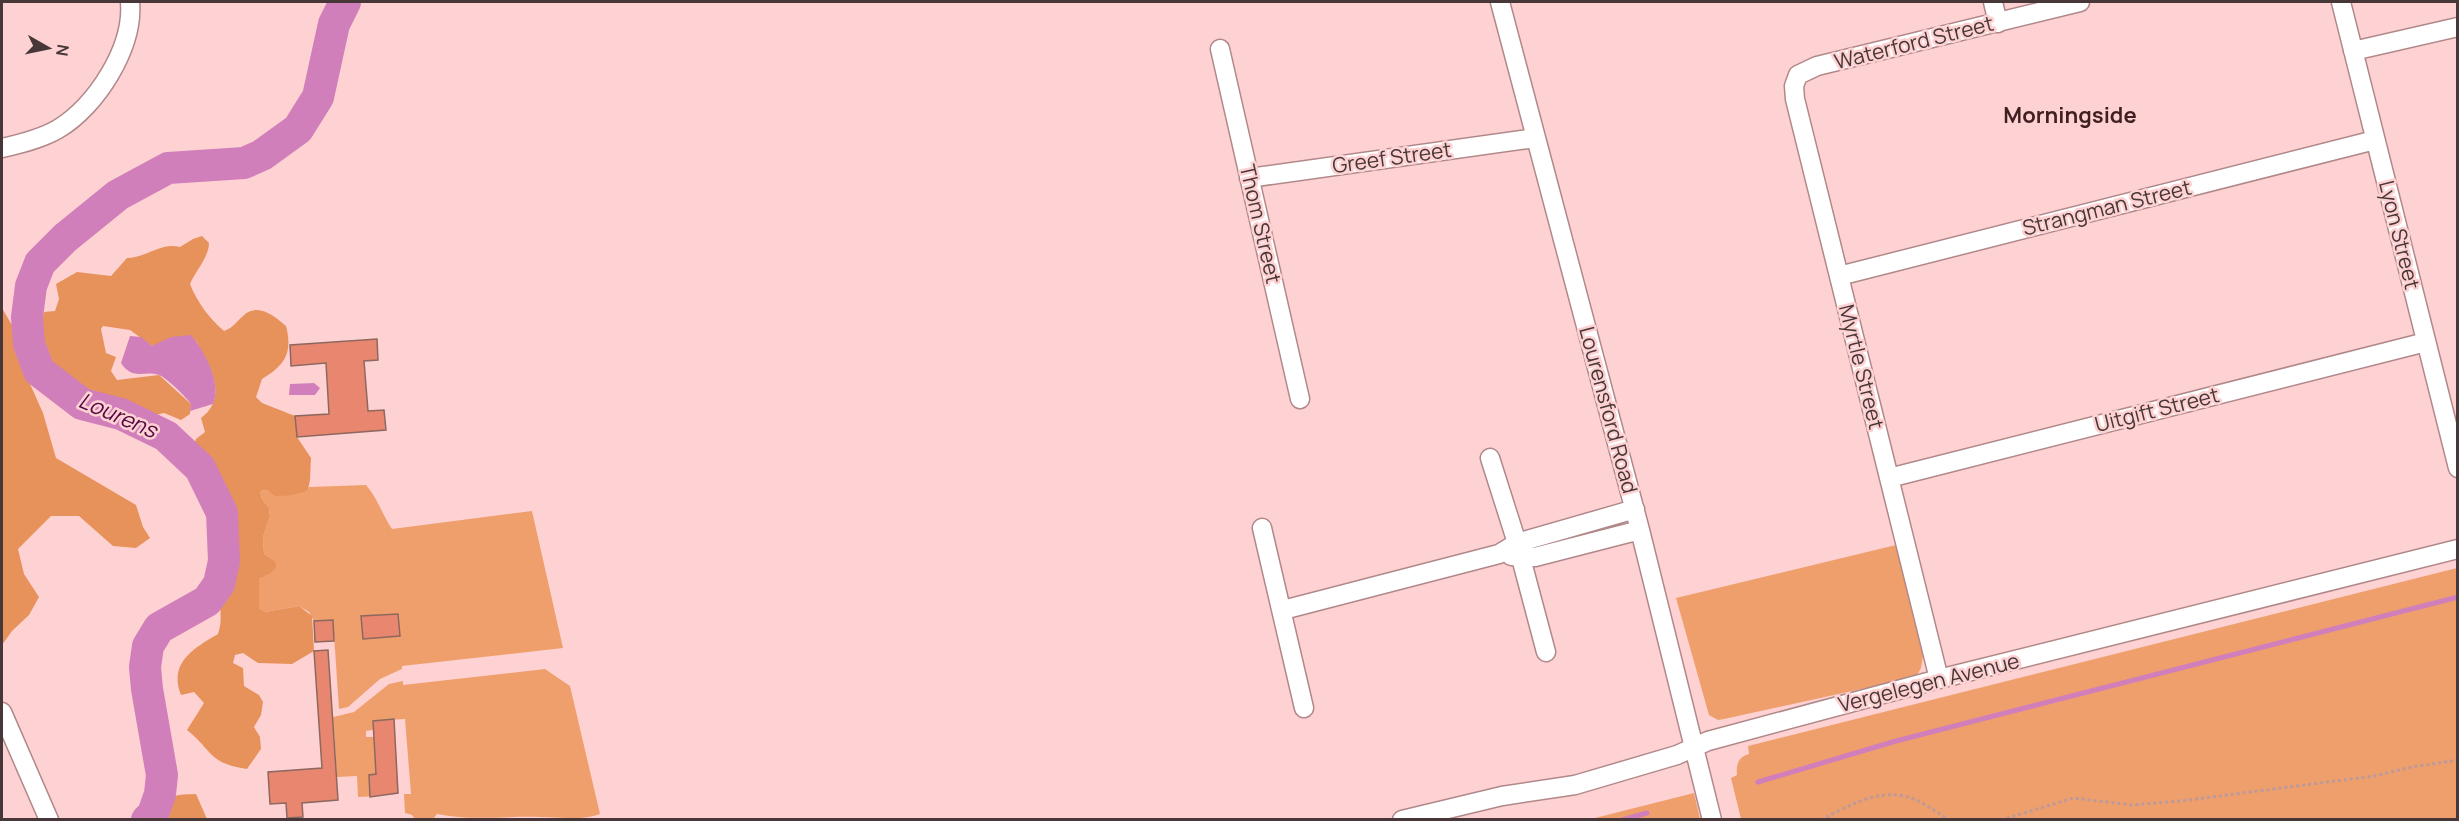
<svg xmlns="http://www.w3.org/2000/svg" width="2459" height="821" font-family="Manrope,sans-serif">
  <rect width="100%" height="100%" fill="#fed2d3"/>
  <path fill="#ef9f6c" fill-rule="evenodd" d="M366,485C378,499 382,514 392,529L532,511L563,648L402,666V669L380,679L348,707L339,709L333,620L314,621L309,612L299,606L265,612L259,608V579L270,574L275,561L264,554L263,537L270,517L269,508L262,499L260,491L267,490L274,496L308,490L309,487ZM398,614L399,636L363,639L361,617Z
    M1896,545L1923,656L1921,668L1916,677L1724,719L1718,720L1709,715L1676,598Z
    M2457,568V819H1741L1731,778L1737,775C1736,765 1738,757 1749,754L1748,746Z
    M545,669L570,686L600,814C582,821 560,817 540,817C506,816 469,821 437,814L433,819H415L412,815L405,813L404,794H411L405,719L373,721V730L366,731V737H374L376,774L369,775L370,780H377L378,796L358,797L357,776L337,777L334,732L321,720L354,712L389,684L403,681V685Z
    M1694,793L1700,819H1591Z"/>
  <path fill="#e7925a" d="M202,236L209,243C209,257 196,270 190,284C197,302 209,318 224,331C234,327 235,323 243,316C258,302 274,316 286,326C293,353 285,365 262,379L256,397L262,403L295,416L297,437L311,458L310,480L308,490C296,495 287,496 274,496L267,490L260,491L262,499L269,508L270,517L263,537L264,554L275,561L276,567L270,574L259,579V608L265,612L299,606L312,616L314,651L292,664L258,663L243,653L235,655L233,663L243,668L244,686L259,695L263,702L261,715L254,727L260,737L261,749L247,769C208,763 214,752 187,730L204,703L194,692L181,695C168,663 194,648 218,634C223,619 219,612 221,597C222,590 226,582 228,575C233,553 230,502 218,482C211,470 199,462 192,450L196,439L205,432L201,418C229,397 210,365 196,341L159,344L152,346L130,330L103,326L101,329L106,353L116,357L111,371L117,380L159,375L191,404L190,414L181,420L164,413L143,418L77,394L49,369L40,333L44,312L55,311L59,299L56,284L77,272L111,276L127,258C146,258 161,242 180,247L193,239Z
    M2,308L16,332L22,366L43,413L56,458L136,505L143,527L150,538L136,548L113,546L79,516H51L18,549L24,574L39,597L29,615L12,631L2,645Z
    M196,794L207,819H161C169,794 170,795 196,794Z"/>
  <path fill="#d17fba" d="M191,335C205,352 222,383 213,404L190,411L191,404C186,397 167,378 159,375C144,370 133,381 121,363L130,336L141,337L152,346L171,337Z
    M314,383L320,388L315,395H289L290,384Z"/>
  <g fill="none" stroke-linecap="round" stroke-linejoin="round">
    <path stroke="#d17fba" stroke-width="5" d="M1758,782L1896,741L2458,597
      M1622,820L1647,813"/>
    <path stroke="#d17fba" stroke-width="32" d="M147,820L153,814L160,794L162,775L147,689L145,667L148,646L159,628L207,601L219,584L224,561L222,513L200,468L166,436L121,414L82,404L39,371L29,344L27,317L31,286L40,263L65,238L118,195L168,168L244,163L262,155L298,129L318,97L334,24L345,2"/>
  </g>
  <path fill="#e8866f" stroke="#8d685f" stroke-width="1.5" d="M377,339L378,360L364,361L368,411L384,410L386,430L297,437L295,416L329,414L326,363L291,366L290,345Z
    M398,614L400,636L363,639L361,616Z
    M333,620L334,641L315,642L314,621Z
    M328,650L338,800L302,803L303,817L287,818L286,803L270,804L268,772L322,768L314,651Z
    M394,719L398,793L370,797L369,775L376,774L373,721Z"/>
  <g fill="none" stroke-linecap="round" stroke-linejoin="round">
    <g stroke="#b1888a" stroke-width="21">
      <path id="minor" d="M1500,2L1640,530L1712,820
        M1993,2L1998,23
        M2341,2L2458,468
        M1220,49L1300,399
        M2353,51L2458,27
        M2,148C20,144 41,139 58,129C96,107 134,47 130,2
        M1249,178L1535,138
        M1839,276L2375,140
        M1490,458L1517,543L1546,652
        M1889,478L2426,342
        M1262,528L1304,708
        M1511,556L1535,557L1640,530
        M1283,610L1499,554L1517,543L1635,509
        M1939,679L1795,99L1794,86L1798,75L1817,66L2080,2
        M2,712L49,820
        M1402,820L1502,796L1575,785L1677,755L1708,741L1939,679L2458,549"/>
    </g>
    <path stroke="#bc999a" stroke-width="3" stroke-dasharray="3 3" stroke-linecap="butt" d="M1821,820C1850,805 1883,785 1916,800C1927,805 1938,813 1949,820
      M2001,820L2073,798L2132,805L2181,801L2374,776L2412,767L2458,760"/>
    <use href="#minor" stroke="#fff" stroke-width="18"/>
  </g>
  <g text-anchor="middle" stroke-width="5" stroke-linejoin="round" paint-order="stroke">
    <g font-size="21" fill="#483738" stroke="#fed2d3">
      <text transform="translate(1914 43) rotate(-14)" y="7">Waterford Street</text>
      <text transform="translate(1392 158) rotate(-8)" y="7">Greef Street</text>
      <text transform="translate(2107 208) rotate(-14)" y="7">Strangman Street</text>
      <text transform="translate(1260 224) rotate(77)" y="7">Thom Street</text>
      <text transform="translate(2399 235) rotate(76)" y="7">Lyon Street</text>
      <text transform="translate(1861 367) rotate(76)" y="7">Myrtle Street</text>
      <text transform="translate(1608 410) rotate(75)" y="7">Lourensford Road</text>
      <text transform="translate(2157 410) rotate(-14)" y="7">Uitgift Street</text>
      <text transform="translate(1929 683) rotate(-14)" y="7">Vergelegen Avenue</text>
    </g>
    <g font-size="22" font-weight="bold" fill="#3f1f21" stroke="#fed2d3">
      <text x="2070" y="123">Morningside</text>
    </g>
    <g font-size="22" font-style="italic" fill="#540945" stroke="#fed2d3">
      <text transform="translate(118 415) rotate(23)" y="8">Lourens</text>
    </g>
  </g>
  <rect width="2459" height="821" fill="none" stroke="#483738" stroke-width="6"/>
  <g transform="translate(48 48) rotate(99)" stroke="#fed2d3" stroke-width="4.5" paint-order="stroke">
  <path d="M0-4.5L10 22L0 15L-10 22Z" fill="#483738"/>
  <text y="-9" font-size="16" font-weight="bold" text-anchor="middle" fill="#483738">N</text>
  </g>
</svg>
